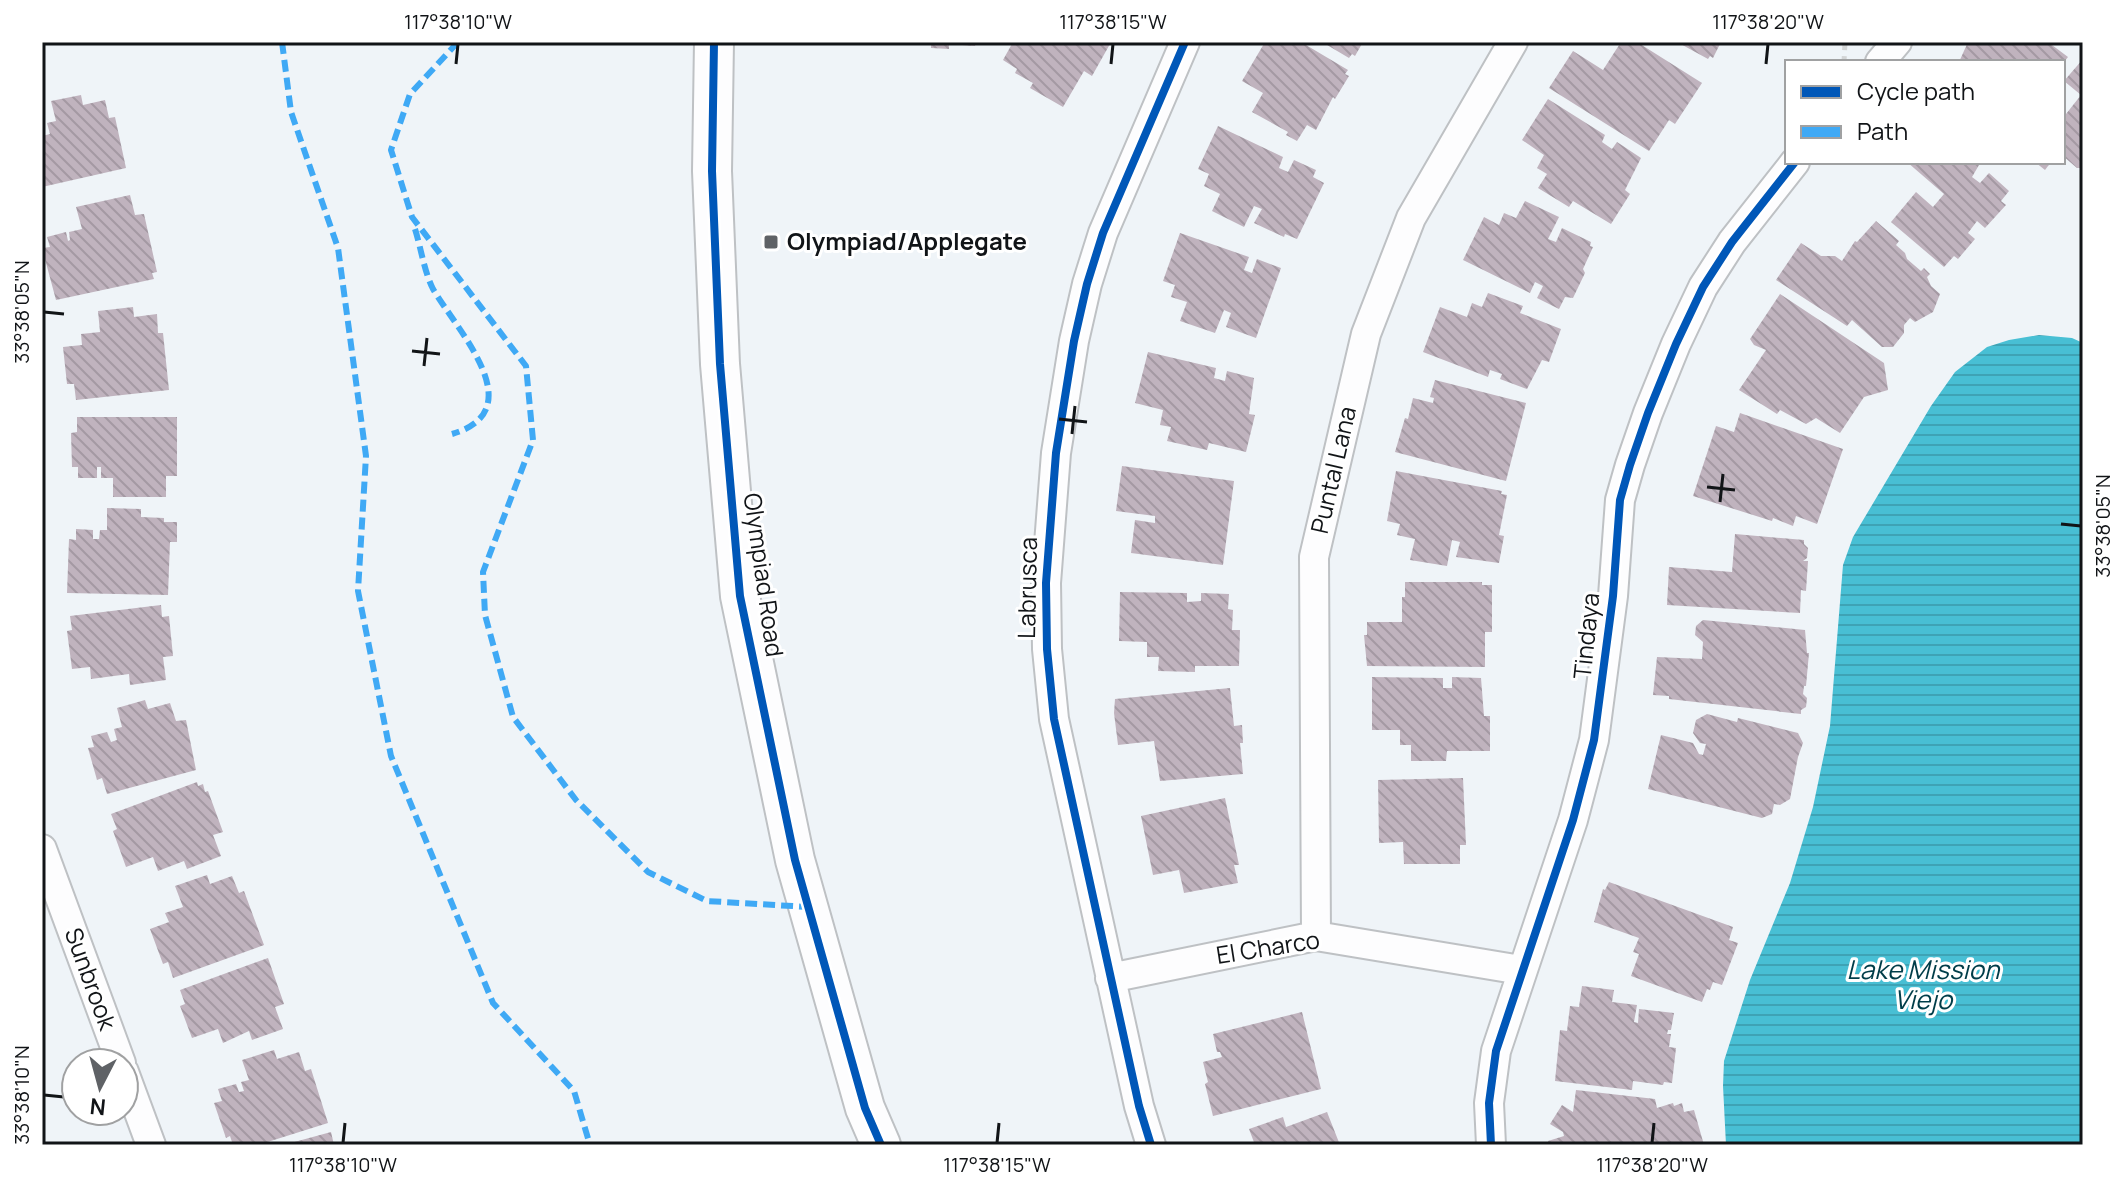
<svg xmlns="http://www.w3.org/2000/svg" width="2125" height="1187" font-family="Manrope,sans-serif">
  <defs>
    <pattern id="water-rules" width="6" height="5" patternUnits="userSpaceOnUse" patternTransform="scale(2)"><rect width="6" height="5" fill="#48bfd4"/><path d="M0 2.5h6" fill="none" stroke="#3ea3b5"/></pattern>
    <pattern id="building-back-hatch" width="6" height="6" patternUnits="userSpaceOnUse" patternTransform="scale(2)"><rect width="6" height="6" fill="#c0b3be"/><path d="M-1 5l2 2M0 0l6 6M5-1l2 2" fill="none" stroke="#a499a3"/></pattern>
  </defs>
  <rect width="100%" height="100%" fill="#eff4f8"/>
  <path fill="url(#water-rules)" d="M2039,335L2072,338L2083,343V1145H1726L1723,1086L1724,1061L1750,980L1790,883L1813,807L1830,726L1843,565L1853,537L1931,406L1955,372L1987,347L2009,340Z"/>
  <path fill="url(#building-back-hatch)" d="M931,42H976L975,46L949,44V49L931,48Z
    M1013,42H1107L1110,44L1092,76L1084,71L1063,107L1030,88L1033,83L1015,73L1017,69L1003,60Z
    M1265,42H1301L1348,70L1345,74L1349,76L1335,99L1333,97L1316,130L1307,125L1297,141L1286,135L1288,132L1252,112L1263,93L1242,81Z
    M1322,42H1363L1355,56L1352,54L1349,58Z
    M1621,42H1637L1702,83L1675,124L1669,120L1649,151L1549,88L1573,51L1603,70Z
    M1677,42H1721L1713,58L1710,56L1708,59Z
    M1968,42H2048L2068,57L2064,62H1959Z
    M2083,59V168H2077L2063,156V112L2066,114L2081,95L2064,81Z
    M81,95L83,105L105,100L109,118L115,117L126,168L42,187V136L50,134L47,123L56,121L51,101Z
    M1548,99L1605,135L1602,142L1612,149L1617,142L1641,158L1625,190L1630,194L1611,224L1573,201L1569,207L1538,188L1547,174L1537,168L1544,155L1522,140Z
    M1218,126L1283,157L1279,168L1288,172L1294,160L1316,170L1313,177L1324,183L1297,239L1285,234L1284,237L1254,223L1262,209L1254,206L1244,227L1212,211L1220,194L1204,186L1209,174L1198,169Z
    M1907,162H1976L1979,165L1972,177L1980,183L1989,173L2009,191L2001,201L2006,205L1985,228L1977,221L1968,233L1975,239L1958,259L1954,256L1944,267L1891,222L1916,192L1933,207L1944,194Z
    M2035,162H2051L2045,170Z
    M130,195L135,215L144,214L157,272L152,273L154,279L56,300L42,248L50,247L47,237L66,232L68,241L70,240L69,232L82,229L76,207Z
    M1525,201L1559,217L1548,239L1556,242L1562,228L1591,242L1590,246L1593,247L1583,269L1585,273L1573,298L1565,297L1559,309L1537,298L1543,286L1535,282L1530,293L1463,260L1484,217L1499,225L1504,213L1516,218Z
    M1876,221L1899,241L1896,245L1905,253L1907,259L1921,271L1924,268L1930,274L1927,277L1931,286L1940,294L1933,312L1915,322L1910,318L1904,325V333L1893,347H1882L1852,320L1847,326L1776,280L1801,243L1821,256H1835L1842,261L1855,241L1857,242Z
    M1180,233L1249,257L1244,270L1252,273L1257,259L1281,268L1256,338L1226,327L1231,313L1224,310L1215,333L1180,321L1187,302L1171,297L1175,285L1163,281Z
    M1488,293L1523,306L1520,313L1561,329L1549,362L1542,360L1527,389L1500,379L1502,374L1490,370L1488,377L1423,352L1440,307L1467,317L1472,303L1482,307Z
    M1780,294L1884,363L1888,390L1864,397L1840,433L1816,418L1806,424L1780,410L1777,414L1739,390L1766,350L1754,345L1750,339Z
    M133,307L134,317L157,314L158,333H163L169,390L76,400L74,384H67L63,347L82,345L81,334L100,332L98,311Z
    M1148,352L1216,368L1214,378L1225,381L1227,371L1254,378L1249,414L1255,415L1246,452L1209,443L1207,450L1167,441L1171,427L1160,425L1163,410L1135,403Z
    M1435,380L1526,403L1506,481L1395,452L1405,418L1408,419L1413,398L1433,403L1434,398L1430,397Z
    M1740,413L1843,449L1817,524L1796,516L1793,526L1773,518L1772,521L1693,496L1716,426L1734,432Z
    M77,417H177V476H166V497H113V478H101V467H97V478H78V467H72L71,433L77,432Z
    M1122,466L1234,481L1223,565L1131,553L1135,520L1155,523V516L1116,511Z
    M1396,471L1502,491L1501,494L1507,495L1499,535L1504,536L1499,563L1456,557L1460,542L1452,540L1447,566L1410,560L1415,539L1397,535L1400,524L1387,521Z
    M107,508L141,509V517L164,518V522H177V542H170L168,595L67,593L69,539L76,540V529L93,530V539H99L100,530H107Z
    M1735,534L1804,540V544L1808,548L1807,558L1803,561H1808L1806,591L1801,590L1800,613L1667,605L1669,567L1732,572Z
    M1405,582H1482V585H1492V632H1485V667L1367,666L1364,635H1367V622H1402V597H1405Z
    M1120,592L1187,593V602L1201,601V593L1229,594L1228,609L1233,610L1232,630H1240L1239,666H1195V672L1158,671L1159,657H1147V642L1119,641Z
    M161,605L162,617L169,616L173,656L163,657L166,680L130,685L129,674L91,679L90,667L72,669L67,631L72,630L70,616Z
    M1703,620L1805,630L1807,653H1809L1806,686H1804L1803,694L1807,698L1806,707L1801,710V714L1669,699V696L1653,695L1657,657L1702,659L1703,642L1695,635L1696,626Z
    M1372,677L1443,678V688H1452V677L1481,678L1484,716H1490V751H1447L1446,761H1411V745H1400V730H1372Z
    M1230,688L1234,726L1242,725L1243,743H1240L1243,774L1160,781L1154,741L1118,745L1114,713L1115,699Z
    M145,700L148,709L170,703L176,721L186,720L196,770L107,794L102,778L97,780L88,748L94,747L91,736L107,732L111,742L117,740L114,729L122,727L117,708Z
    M1707,714L1737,722L1738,718L1798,733L1803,743L1798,757L1790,799L1780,805L1774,804L1772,814L1762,818L1648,789L1661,735L1693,743L1699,754L1703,755L1706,744L1700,743L1693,733L1696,720Z
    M1463,778L1466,845H1460V864H1404L1403,842L1379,843L1378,780Z
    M197,782L198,786L203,784L205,792L208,791L223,832L213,835L221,856L187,869L184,861L158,871L153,857L126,867L113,831L117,829L111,814Z
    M1225,798L1239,865H1234L1238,883L1184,893L1179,870L1153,875L1141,816Z
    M207,875L210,884L232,876L239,893L244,891L264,945L173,978L168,962L163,964L150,929L169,922L165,913L183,907L175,886Z
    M1609,882L1733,927L1729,940L1738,943L1722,985L1713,982L1710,990L1707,989L1702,1002L1631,976L1639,954L1633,952L1639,938L1594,922L1603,889L1605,890Z
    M268,958L284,1004L275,1007L283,1029L252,1040L249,1031L223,1043L218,1029L192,1038L180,1006L185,1004L180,990Z
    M1582,986L1614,990L1612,1002L1637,1005L1634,1022L1638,1023L1639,1009L1674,1013L1671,1030H1668L1667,1034H1671L1669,1047L1676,1048L1672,1083L1664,1082L1663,1085L1633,1081L1632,1090L1555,1081L1560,1030L1567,1031L1570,1006L1579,1007Z
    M1302,1012L1321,1089L1213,1116L1205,1084L1208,1082L1203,1062L1222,1057L1220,1052H1217L1213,1034Z
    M274,1050L277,1059L299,1052L305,1071L311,1069L328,1123L258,1145H233L230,1136L226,1138L214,1103L222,1101L218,1089L236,1084L239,1092L244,1091L241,1082L249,1080L242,1060Z
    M1576,1090L1655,1099L1657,1108L1673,1103L1674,1106L1682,1103L1684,1112L1694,1110L1704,1145H1549L1548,1141L1564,1136L1563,1132L1550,1124L1562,1105L1573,1112Z
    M1327,1112L1340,1145H1255L1249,1129L1283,1117L1286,1127Z
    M331,1132L334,1145H287V1144Z"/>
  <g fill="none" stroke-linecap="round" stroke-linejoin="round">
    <g stroke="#bec1c4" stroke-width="32">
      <path id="minor" d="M1880,62L1897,42
        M42,849L121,1063
        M1316,936L1314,557L1366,334L1411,218L1513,42
        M1110,978L1316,936L1521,970
        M124,1072L151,1145
        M1151,1145L1139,1106L1054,719L1047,649L1046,583L1056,453L1074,341L1087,284L1103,233L1185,42
        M1491,1145L1489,1103L1496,1051L1573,820L1594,740L1613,596L1620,500L1630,465L1648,413L1676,344L1703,287L1732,242L1795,162"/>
    </g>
    <g stroke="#bec1c4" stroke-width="42">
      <path id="secondary" d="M714,42L712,171L720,364L740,596L795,860L865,1108L881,1145"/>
    </g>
    <path stroke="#d3d5d6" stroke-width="5" stroke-dasharray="6 6" stroke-linecap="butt" d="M1844,62L1845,42"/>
    <use href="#minor" stroke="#fdfdfe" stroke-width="28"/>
    <use href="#secondary" stroke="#fdfdfe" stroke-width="38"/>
    <path stroke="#3fa9f5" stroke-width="6" stroke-dasharray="12 6" stroke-linecap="butt" d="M282,42L291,112L338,248L366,456L358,591L391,756L493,1003L574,1091L590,1145
      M458,42L410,94L391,150L412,217L526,366L533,440L483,572L485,615L513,717L576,800L648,872L707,901L808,907
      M415,229C421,248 424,271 433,289C456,329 534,410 452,434"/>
    <g stroke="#fff" stroke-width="13">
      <path id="cycleway" d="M714,42L712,171L720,364L740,596L795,860L865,1108L881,1145
        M1151,1145L1139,1106L1054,719L1047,649L1046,583L1056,453L1074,341L1087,284L1103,233L1185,42
        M1491,1145L1489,1103L1496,1051L1573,820L1594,740L1613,596L1620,500L1630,465L1648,413L1676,344L1703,287L1732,242L1795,162"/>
    </g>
    <use href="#cycleway" stroke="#0057b8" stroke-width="8"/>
  </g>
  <path fill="none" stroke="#111417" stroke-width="3" d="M456,64L458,44M1111,64L1113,44M1766,64L1768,44M44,312L64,314M412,351L440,354M424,366L427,338M1059,419L1087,422M1072,434L1075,406M1707,487L1735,490M1720,502L1723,474M2061,524L2081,526M44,1095L64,1097M343,1143L345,1123M997,1143L999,1123M1652,1143L1654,1123"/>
  <rect fill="#5f6266" stroke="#fff" stroke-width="3" x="763" y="234" width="16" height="16" rx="4"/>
  <g text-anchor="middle" stroke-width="6" stroke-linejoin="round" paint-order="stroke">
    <g font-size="24" font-weight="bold" fill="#111417" stroke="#fff" text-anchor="start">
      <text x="787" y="250">Olympiad/Applegate</text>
    </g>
    <g font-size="24" fill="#111417" stroke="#fff">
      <text transform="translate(1334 470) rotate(-77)" y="8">Puntal Lana</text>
      <text transform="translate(763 575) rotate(82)" y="8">Olympiad Road</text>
      <text transform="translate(1028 588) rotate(-89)" y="8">Labrusca</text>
      <text transform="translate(1587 636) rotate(-84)" y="8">Tindaya</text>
      <text transform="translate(1268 948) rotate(-9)" y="8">El Charco</text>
      <text transform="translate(90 979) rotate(70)" y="8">Sunbrook</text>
    </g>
    <g font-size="26" font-style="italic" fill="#003d49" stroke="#fff">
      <text x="1923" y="979">Lake Mission<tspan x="1923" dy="30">Viejo</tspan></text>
    </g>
  </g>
  <rect width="2125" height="1187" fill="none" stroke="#ffffff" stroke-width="88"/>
  <rect x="1785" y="60" width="280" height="104" fill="#ffffff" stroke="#a0a1a2" stroke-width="2"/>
  <rect x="1801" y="86" width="40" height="12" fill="#0057b8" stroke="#a0a1a2" stroke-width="2"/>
  <text x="1857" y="100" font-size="24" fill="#111417">Cycle path</text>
  <rect x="1801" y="126" width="40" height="12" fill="#3fa9f5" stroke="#a0a1a2" stroke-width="2"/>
  <text x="1857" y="140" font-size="24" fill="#111417">Path</text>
  <g transform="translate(100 1087) rotate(186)"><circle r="38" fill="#ffffff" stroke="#a0a1a2" stroke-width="2"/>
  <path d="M0-6L14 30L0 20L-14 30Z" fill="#5f6266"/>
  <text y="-12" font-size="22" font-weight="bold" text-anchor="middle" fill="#111417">N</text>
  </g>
  <rect x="44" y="44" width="2037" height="1099" fill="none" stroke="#111417" stroke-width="3"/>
  <g font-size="20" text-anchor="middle" fill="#111417">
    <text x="458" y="29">117°38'10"W</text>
    <text x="1113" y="29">117°38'15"W</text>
    <text x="1768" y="29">117°38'20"W</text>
    <text transform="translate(22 312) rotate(-90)" y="7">33°38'05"N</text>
    <text transform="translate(2103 526) rotate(-90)" y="7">33°38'05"N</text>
    <text transform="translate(22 1095) rotate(-90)" y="7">33°38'10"N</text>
    <text x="343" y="1172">117°38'10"W</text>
    <text x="997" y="1172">117°38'15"W</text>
    <text x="1652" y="1172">117°38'20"W</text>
  </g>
</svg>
